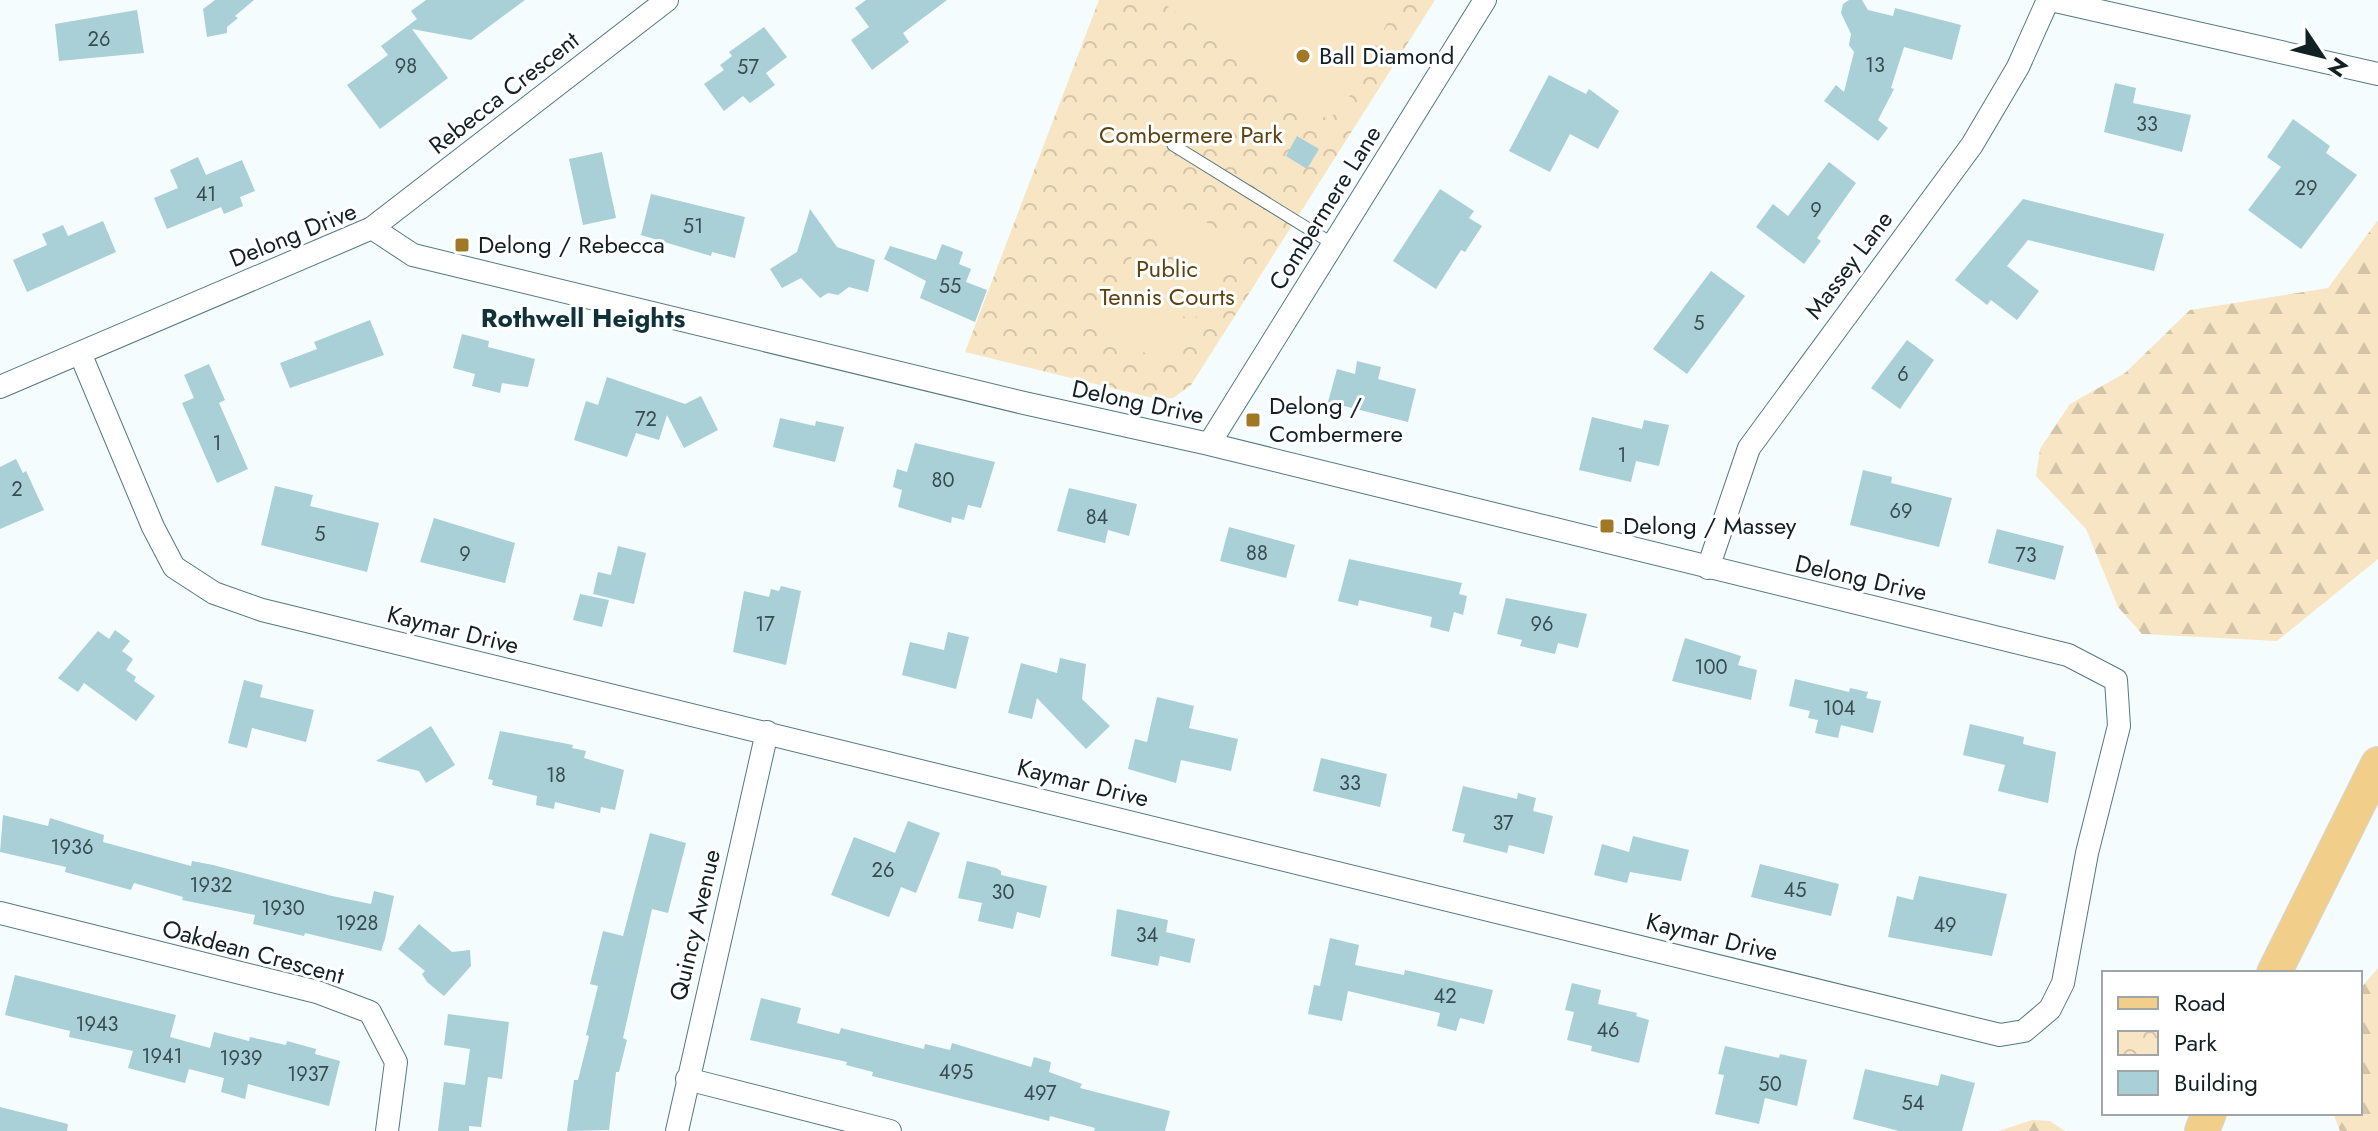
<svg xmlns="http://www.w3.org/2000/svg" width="2378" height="1131" font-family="Jost,sans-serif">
  <defs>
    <pattern id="forest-firs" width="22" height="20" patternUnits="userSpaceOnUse" patternTransform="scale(2)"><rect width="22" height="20" fill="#f8e5c3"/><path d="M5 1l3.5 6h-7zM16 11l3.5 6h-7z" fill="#d4c4a7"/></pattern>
    <pattern id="park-crowns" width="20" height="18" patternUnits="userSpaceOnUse" patternTransform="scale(2)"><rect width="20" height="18" fill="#f8e5c3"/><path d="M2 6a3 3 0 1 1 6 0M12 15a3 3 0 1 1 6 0" fill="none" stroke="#d4c4a7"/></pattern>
  </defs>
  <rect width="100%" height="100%" fill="#f4fcfe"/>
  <path fill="url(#forest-firs)" d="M2378,220V559L2277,641L2142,634L2118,607L2086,529L2036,476L2040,449L2070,404L2125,373L2190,310L2328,288Z
    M2378,968V1131H2340L2333,1113H2360V989Z
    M2032,1120L2050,1121L2065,1131H1999Z"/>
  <path fill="url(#park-crowns)" d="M1099,0H1435L1191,385L1173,398L1157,399L965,352Z"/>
  <path fill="#f8e5c3" d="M1159,0H1399L1342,111L1326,118Z
    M1167,199L1241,243L1221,277L1147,233Z
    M1140,244L1214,288L1193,322L1119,278Z
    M1113,288L1187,332L1167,366L1093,322Z"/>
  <path fill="#a9cfd7" d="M215,0H254L235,16L238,18L227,27V33L207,37L203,9Z
    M426,0H525L471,40L412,29L448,78L380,129L347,85L388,55L381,46L417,19L411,11Z
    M866,0H947L903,33L909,42L872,70L851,40L869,27L855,8Z
    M1849,0H1862L1868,10L1893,16L1895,8L1961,25L1952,60L1904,47L1891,88L1894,89L1878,120L1888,128L1878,141L1824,101L1836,85L1844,92L1854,52L1849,45L1851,34L1841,13L1843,4Z
    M137,10L144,53L59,61L55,24Z
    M764,27L787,57L766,73L775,85L750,103L743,96L724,111L704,84L724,70L720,65L732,56L729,52Z
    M1549,75L1586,94L1589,89L1619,111L1598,149L1570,134L1550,172L1509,151Z
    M2115,83L2136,88L2133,103L2191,115L2182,152L2104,132Z
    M2293,119L2330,146L2326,153L2357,175L2301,249L2248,210L2281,167L2267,157Z
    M1297,136L1319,149L1307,169L1286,156Z
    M602,152L616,218L583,225L569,159Z
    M198,157L206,175L242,160L255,191L240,197L243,206L224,214L221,207L167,229L154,198L178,188L170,170Z
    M1829,162L1856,183L1817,238L1821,241L1804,264L1756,227L1773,204L1788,216Z
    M1440,189L1474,211L1469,218L1482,226L1465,252L1461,250L1436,289L1393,261Z
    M651,194L745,217L735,258L712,252L711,256L641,235Z
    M2023,199L2164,234L2154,271L2028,240L2007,266L2039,291L2017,320L1991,300L1987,305L1955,280Z
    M810,209L837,247L875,260L868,292L849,287L838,295L828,293L820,298L801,278L782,288L770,269L797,252Z
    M103,221L116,252L27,292L13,260L47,245L42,234L63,225L68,236Z
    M942,244L963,252L959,264L971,269L966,282L987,290L975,322L920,298L926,281L884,259L890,246L936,260Z
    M1711,271L1745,296L1687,374L1653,349Z
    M370,320L384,355L290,388L280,363L317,349L314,342Z
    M462,334L489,341L488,347L535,359L528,387L502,383L500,393L472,386L475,374L453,368Z
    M1907,340L1934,360L1900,409L1871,388Z
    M1357,361L1381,367L1378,379L1416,389L1408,422L1328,402L1337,369L1355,374Z
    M209,364L225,400L219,403L248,469L217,483L182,403L194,398L184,375Z
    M607,377L685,404L701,396L718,430L684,448L667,415L659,440L636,433L627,457L574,440L586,401L598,405Z
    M1592,417L1642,429L1644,420L1669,425L1659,466L1636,461L1631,482L1579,470Z
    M780,418L815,426L816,421L844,427L835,462L773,447Z
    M915,443L995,462L981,508L968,505L964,520L952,517L951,523L898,507L902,490L893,487L897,469L907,472Z
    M16,459L23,473L26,471L44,510L0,529V467Z
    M1863,470L1892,477L1891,483L1952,498L1939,547L1850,525Z
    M275,486L313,495L310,506L379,523L367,572L261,545Z
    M1069,488L1137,504L1129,536L1108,530L1105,543L1057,531Z
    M434,518L515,543L505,583L420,562Z
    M1229,527L1295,545L1286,578L1220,561Z
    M1997,529L2064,546L2055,580L1988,563Z
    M618,546L646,553L634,604L593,594L598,572L611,575Z
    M1349,559L1462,583L1459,594L1467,596L1463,615L1454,612L1449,632L1430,627L1432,617L1359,600L1358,606L1338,601Z
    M781,586L801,591L786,665L733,652L744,591L769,597L771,589L779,591Z
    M580,594L609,600L602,627L573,620Z
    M1506,598L1587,614L1578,648L1558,643L1555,654L1520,646L1522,640L1497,634Z
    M115,630L130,641L122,651L133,659L126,670L136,677L134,681L155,696L136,721L84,683L78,692L58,678L98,631L109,639Z
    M948,632L969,637L956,689L902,675L910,642L944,650Z
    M1685,638L1741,656L1738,665L1757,670L1751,700L1672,681Z
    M1060,658L1086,664L1082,699L1110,726L1086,749L1037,698L1032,719L1008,713L1021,663L1057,673Z
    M1795,679L1849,692L1850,688L1868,692L1866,698L1881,701L1873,733L1841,725L1838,738L1815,733L1818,720L1808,718L1810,711L1789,706Z
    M244,680L263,685L260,697L314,710L306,742L252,728L247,748L228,743Z
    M1157,697L1194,706L1189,728L1238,739L1231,771L1181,760L1176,783L1128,769L1135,739L1147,742Z
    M1970,724L2024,737L2023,744L2056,752L2048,803L1998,791L2005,765L1963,755Z
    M431,726L455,765L426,783L419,771L376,761Z
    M500,731L573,745L572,748L586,751L584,758L624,770L615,810L601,807L600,813L555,802L554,809L536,805L537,796L492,785L493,780L488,779Z
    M1321,758L1387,774L1380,807L1313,791Z
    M1463,786L1517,799L1518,793L1536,798L1533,811L1553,816L1544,854L1509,845L1507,853L1463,842L1465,834L1452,831Z
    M3,815L48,826L50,818L104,835L103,842L191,866L192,861L213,865L332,896L371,904L374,891L394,896L385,939L381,951L305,933L304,936L253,924L255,915L182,900L183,897L134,883L131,890L65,872L66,867L0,852Z
    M908,821L940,833L916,893L901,887L889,917L831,895L854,837L895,853Z
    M650,833L686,843L668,913L652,909L623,1038L627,1040L619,1072H616L609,1130L567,1131L574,1080H578L589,1036L586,1035L598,986L590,984L603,931L623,936Z
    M1633,836L1689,850L1681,881L1630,872L1627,883L1594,875L1602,844L1629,852Z
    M967,861L996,868L1001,871V875L1047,886L1040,918L1017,912L1013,929L978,921L982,903L958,898Z
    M1760,864L1839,884L1831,916L1751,897Z
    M1919,876L2007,894L1992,956L1888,937L1897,896L1913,900Z
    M1117,909L1168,920L1166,932L1195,939L1190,963L1160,956L1158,966L1111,956Z
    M419,924L452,952L470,950L471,966L444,996L427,982L422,974L425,971L398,949Z
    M1330,938L1359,945L1355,965L1404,975L1405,970L1493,990L1484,1024L1460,1018L1456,1031L1437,1026L1440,1013L1348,991L1342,1021L1308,1014L1314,985L1320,986Z
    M15,975L176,1015L170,1037L210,1048L214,1032L249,1041L250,1037L286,1045L287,1041L316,1049L315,1054L340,1061L329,1106L248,1084L245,1099L221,1092L224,1078L189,1069L185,1083L128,1068L133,1051L69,1037L70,1031L5,1015Z
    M1572,983L1601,990L1598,1004L1637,1013L1636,1016L1649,1020L1639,1063L1591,1051L1592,1046L1567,1040L1574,1012L1565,1010Z
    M761,998L801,1008L797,1023L839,1034L841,1028L924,1049L925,1044L950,1050L952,1043L1031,1067L1034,1057L1051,1062L1049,1072L1082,1084L1080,1088L1170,1111L1165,1131H1094L1095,1128L1050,1116L1049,1121L872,1076L873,1072L846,1065L847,1062L750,1040Z
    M448,1014L509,1022L502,1079L488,1077L481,1127L469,1126V1131H438L444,1082L465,1085L470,1049L444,1045Z
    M1725,1046L1779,1058L1780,1054L1807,1060L1797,1106L1765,1098L1759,1124L1715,1114L1724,1075L1718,1074Z
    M1865,1069L1938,1086L1941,1074L1975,1083L1962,1131H1899L1853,1119Z
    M0,1107L68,1124L67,1131H0Z"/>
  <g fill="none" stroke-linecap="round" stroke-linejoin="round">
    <g stroke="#557880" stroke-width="13">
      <path id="lane" d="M1173,145L1333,244"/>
    </g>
    <g stroke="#557880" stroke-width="24">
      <path id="street" d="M2051,0L2378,74
        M80,353L153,527L174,567L214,593L262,610L2000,1035L2024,1031L2050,1009L2063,983L2087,853L2119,726L2116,680L2068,655L1209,444L1024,403L413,255L372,228
        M0,387L372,228L667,0
        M1209,444L1485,0
        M1708,568L1749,448L1972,145L2018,67L2048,0
        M0,913L317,992L370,1012L396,1062L387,1131
        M687,1079L890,1131
        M677,1131L767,732"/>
    </g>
    <g stroke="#d4d7d8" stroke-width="36">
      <path id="primary" d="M2274,973L2378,764
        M2202,1131L2209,1113"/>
    </g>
    <use href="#lane" stroke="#fff" stroke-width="11"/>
    <use href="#street" stroke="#fff" stroke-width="22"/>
    <use href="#primary" stroke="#f1cf8b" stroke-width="34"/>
  </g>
  <g fill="#a07826" stroke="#fff" stroke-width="3">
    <circle cx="1303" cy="56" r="8"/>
    <rect x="454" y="237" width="16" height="16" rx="4"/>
    <rect x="1245" y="412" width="16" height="16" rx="4"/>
    <rect x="1599" y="518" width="16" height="16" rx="4"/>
  </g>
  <g text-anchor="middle" stroke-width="6" stroke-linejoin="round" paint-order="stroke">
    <g font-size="20" fill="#384c51">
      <text x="99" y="46">26</text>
      <text x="1875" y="72">13</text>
      <text x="406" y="73">98</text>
      <text x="748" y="74">57</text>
      <text x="2147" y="131">33</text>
      <text x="2306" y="195">29</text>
      <text x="206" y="201">41</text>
      <text x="1816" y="217">9</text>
      <text x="693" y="233">51</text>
      <text x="950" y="293">55</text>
      <text x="1699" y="330">5</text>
      <text x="1903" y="381">6</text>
      <text x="646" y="426">72</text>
      <text x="217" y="450">1</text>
      <text x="1622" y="462">1</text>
      <text x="943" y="487">80</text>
      <text x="17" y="496">2</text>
      <text x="1901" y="518">69</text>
      <text x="1097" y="524">84</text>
      <text x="320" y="541">5</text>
      <text x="1257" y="560">88</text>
      <text x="465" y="561">9</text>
      <text x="2026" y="562">73</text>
      <text x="765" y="631">17</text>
      <text x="1542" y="631">96</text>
      <text x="1711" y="674">100</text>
      <text x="1839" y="715">104</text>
      <text x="556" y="782">18</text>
      <text x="1350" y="790">33</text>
      <text x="1503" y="830">37</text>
      <text x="72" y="854">1936</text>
      <text x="883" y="877">26</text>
      <text x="211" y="892">1932</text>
      <text x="1795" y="897">45</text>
      <text x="1003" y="899">30</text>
      <text x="283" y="915">1930</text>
      <text x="357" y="930">1928</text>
      <text x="1945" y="932">49</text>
      <text x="1147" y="942">34</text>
      <text x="1445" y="1003">42</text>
      <text x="97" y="1031">1943</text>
      <text x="1608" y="1037">46</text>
      <text x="162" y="1063">1941</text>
      <text x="241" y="1065">1939</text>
      <text x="956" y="1079">495</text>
      <text x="308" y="1081">1937</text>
      <text x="1770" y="1091">50</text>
      <text x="1040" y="1100">497</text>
      <text x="1913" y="1110">54</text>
    </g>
    <g font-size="24" fill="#122124" stroke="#fff" text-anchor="start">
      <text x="1319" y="64">Ball Diamond</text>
      <text x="478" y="253">Delong / Rebecca</text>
      <text x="1269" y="414">Delong /<tspan x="1269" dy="28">Combermere</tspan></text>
      <text x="1623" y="534">Delong / Massey</text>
    </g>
    <g font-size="24" fill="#122124" stroke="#fff">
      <text transform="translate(504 93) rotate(-38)" y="8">Rebecca Crescent</text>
      <text transform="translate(1325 208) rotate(-58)" y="8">Combermere Lane</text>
      <text transform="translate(293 235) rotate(-22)" y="8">Delong Drive</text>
      <text transform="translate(1849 265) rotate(-53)" y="8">Massey Lane</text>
      <text transform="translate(1138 402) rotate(12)" y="8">Delong Drive</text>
      <text transform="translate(1861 578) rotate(13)" y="8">Delong Drive</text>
      <text transform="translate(453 630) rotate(14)" y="8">Kaymar Drive</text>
      <text transform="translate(1083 783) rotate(14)" y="8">Kaymar Drive</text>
      <text transform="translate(695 925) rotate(-77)" y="8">Quincy Avenue</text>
      <text transform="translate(1712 937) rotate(14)" y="8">Kaymar Drive</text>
      <text transform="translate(253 952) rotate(15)" y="8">Oakdean Crescent</text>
    </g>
    <g font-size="24" fill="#5c430f" stroke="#fff">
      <text x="1191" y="143">Combermere Park</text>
      <text x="1167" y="277">Public<tspan x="1167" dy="28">Tennis Courts</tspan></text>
    </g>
    <g font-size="26" font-weight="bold" fill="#10333a" stroke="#fff">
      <text x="583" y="327">Rothwell Heights</text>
    </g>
  </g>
  <rect x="2102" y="971" width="260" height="144" fill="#ffffff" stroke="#a0a6a7" stroke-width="2"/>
  <rect x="2118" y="997" width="40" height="12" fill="#f1cf8b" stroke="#a0a6a7" stroke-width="2"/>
  <text x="2174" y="1011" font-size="24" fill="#122124">Road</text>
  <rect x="2118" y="1031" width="40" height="24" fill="url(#park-crowns)" stroke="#a0a6a7" stroke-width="2"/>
  <text x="2174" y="1051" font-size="24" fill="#122124">Park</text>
  <rect x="2118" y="1071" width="40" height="24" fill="#a9cfd7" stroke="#a0a6a7" stroke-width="2"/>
  <text x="2174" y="1091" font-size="24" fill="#122124">Building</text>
  <g transform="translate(2322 56) rotate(125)" stroke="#ffffff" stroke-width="6" paint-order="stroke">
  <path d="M0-6L14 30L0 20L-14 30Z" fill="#122124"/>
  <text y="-12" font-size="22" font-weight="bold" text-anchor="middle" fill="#122124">N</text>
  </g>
</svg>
